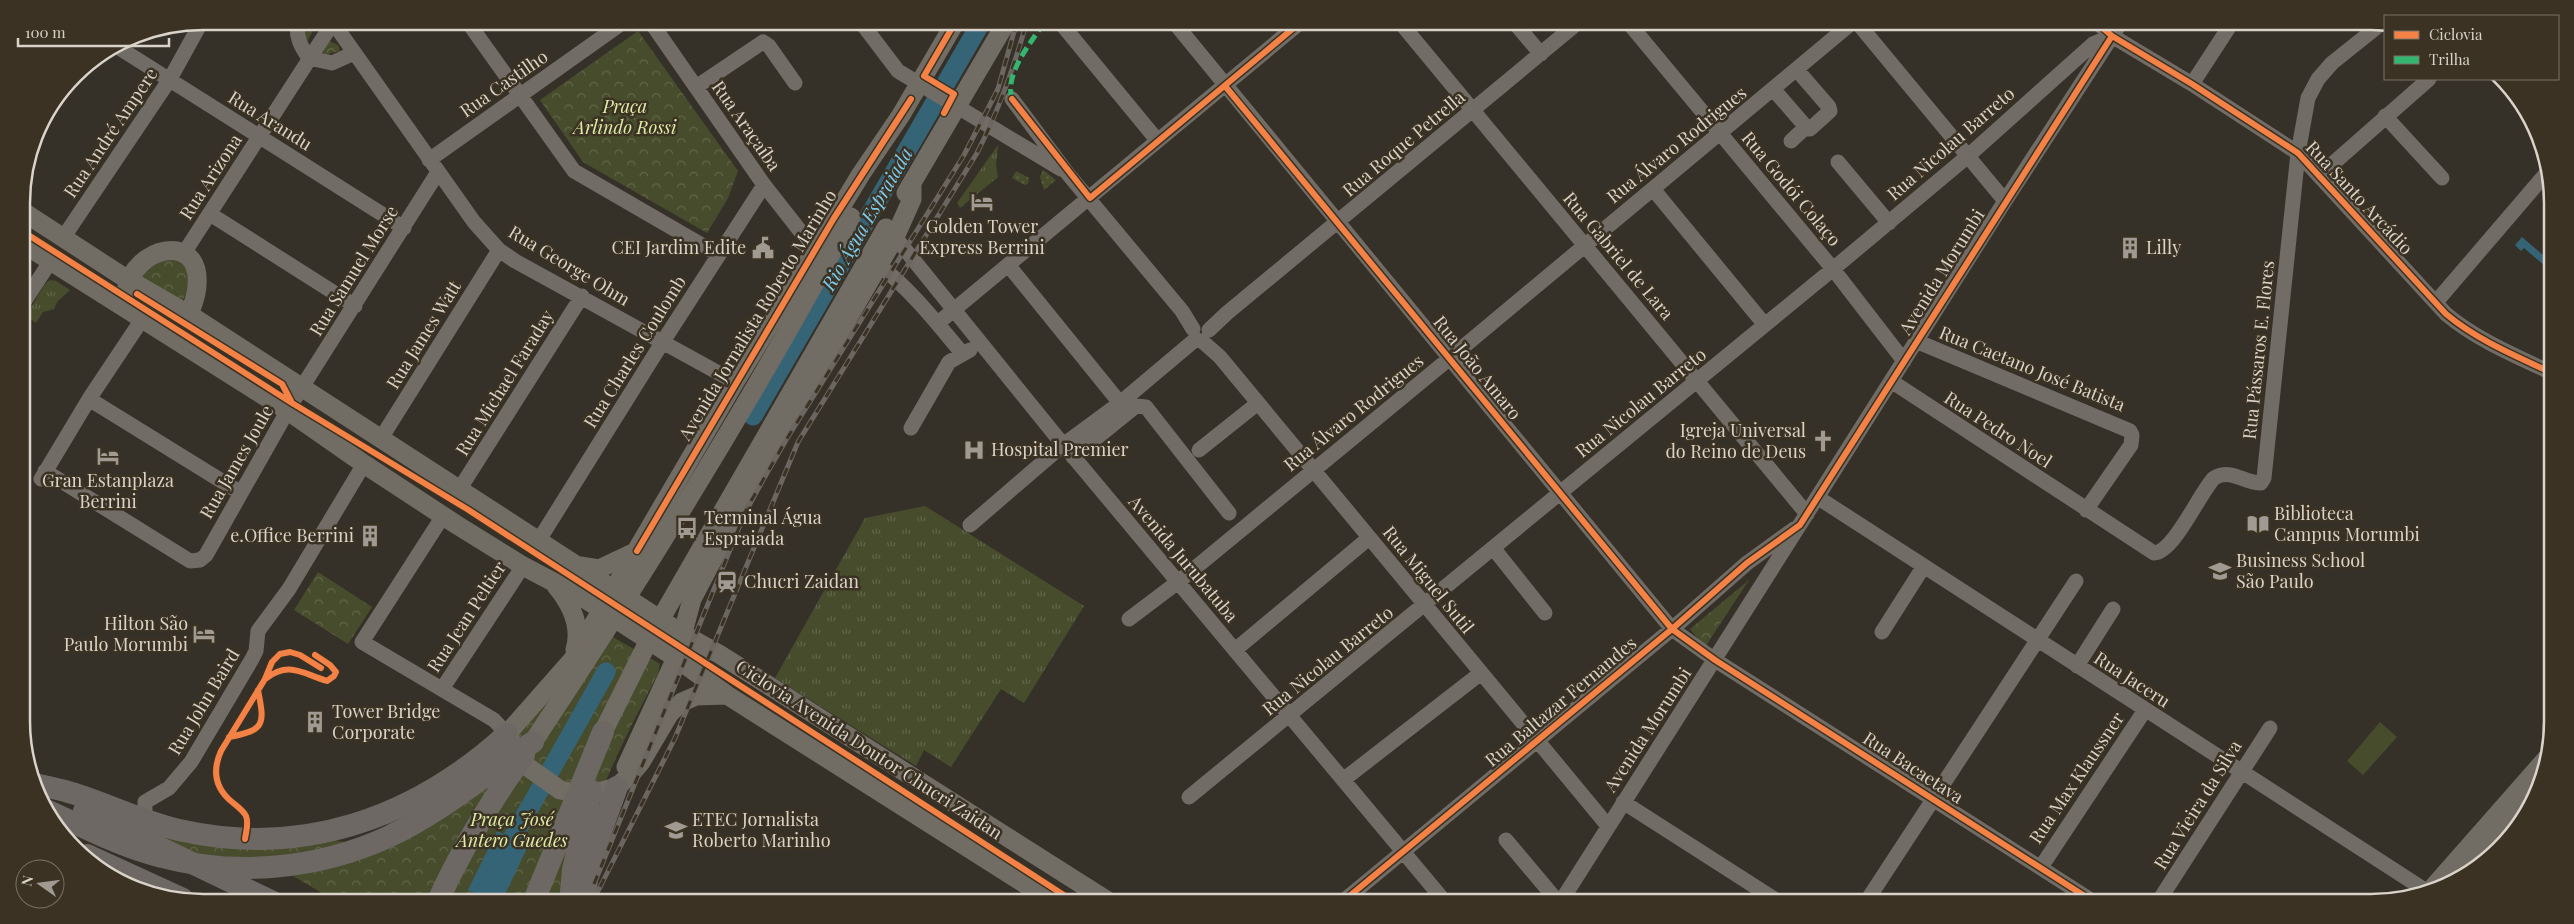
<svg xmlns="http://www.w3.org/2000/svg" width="2574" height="924" font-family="'Playfair Display',serif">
  <defs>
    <pattern id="grass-tufts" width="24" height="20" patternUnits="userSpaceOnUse" patternTransform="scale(1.25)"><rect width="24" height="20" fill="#474d2c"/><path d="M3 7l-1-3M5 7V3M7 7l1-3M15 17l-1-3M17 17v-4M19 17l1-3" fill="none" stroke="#616649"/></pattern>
    <pattern id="park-crowns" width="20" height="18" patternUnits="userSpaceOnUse" patternTransform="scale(1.25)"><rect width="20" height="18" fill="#474d2c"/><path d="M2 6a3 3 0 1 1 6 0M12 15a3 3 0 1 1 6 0" fill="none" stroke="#616649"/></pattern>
    <pattern id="garden-dots" width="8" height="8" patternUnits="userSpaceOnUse" patternTransform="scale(1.25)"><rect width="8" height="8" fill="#474d2c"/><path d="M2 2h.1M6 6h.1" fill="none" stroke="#616649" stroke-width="1.8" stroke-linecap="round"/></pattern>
  </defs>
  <rect width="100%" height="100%" fill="#353129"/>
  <path fill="url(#grass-tufts)" d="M998,145L996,165L998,177L960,208L957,203Z
    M50,280L56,281L70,290L57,302L54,309L43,312L36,323L26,316L45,284Z
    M925,506L1084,606L1024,703L1001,689L951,767L924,750L916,766L775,678L865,518Z"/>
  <path fill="url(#park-crowns)" d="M306,21H318L307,42L304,28Z
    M638,31L738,171L728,198L707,233L583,162L540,100Z
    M329,41L338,45L340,51L331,53L325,58L323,53Z
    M162,258L187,262L188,290L182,302L140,277L144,269Z
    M318,572L372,607L348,644L294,610Z
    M1749,580L1705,647L1690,629Z
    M590,624L660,664L658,674C629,729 600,785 583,846C578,864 577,884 575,903H339L271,863L217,861L158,842L160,831L331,839C356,847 375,841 391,820L483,763Z"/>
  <path fill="url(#garden-dots)" d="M1043,170L1056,180L1044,190L1040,177Z
    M1016,171L1029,178L1028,184L1025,185L1012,178Z"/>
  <path fill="#474d2c" d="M2380,722L2397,737L2363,775L2347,761Z"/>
  <path fill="#366477" d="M2522,237L2550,261L2545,266L2524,248L2521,251L2515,245Z
    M497,831L528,846L501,903H494L468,890Z"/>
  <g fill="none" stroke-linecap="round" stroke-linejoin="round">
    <path stroke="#366477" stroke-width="19" d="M753,416L982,21
      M484,898L512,839L606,672"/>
    <path stroke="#716c65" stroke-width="15" d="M298,21C295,36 301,47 309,58L332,63L354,53
      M332,21L474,222L499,250L515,261L735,382
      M467,21L574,171L719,255
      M650,21L764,185L815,250
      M860,21L898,71L1061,169
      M1059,21L1157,140
      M1173,21L1672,629L1715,660L2094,902
      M1399,21L1807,514
      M1513,21L1541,54
      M1627,21L1833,269L1904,361
      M1856,21L2005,201
      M2095,21L2112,36L2192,84L2298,153L2446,314C2477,340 2516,356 2552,373
      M116,46L404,228
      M2192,84L2233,21
      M696,87L763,42L769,46L795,83
      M1774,90L1806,127
      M1012,99L1068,174L1182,311L1193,329
      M2385,116L2442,178
      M1791,141L1806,127L1810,129L1830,111L1829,107L1797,70
      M429,160L625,21
      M1838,162L1889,223
      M2320,175L2429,79
      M1653,189L1765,325
      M210,214L355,306
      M895,237L1056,436L1446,903
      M63,238L170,79L202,21
      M184,253L334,21
      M879,265C911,290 936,322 962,353
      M1009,266L1120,403
      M2436,302L2549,170
      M22,305L50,262
      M938,323L1302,21
      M1209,330L1227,313L1580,21
      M1202,341L1220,357L1608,826
      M1916,341L2130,431L2132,435L2131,445L2086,510
      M1891,381L2154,553C2174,552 2199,494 2214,478C2232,468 2243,483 2261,483L2264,478L2298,153L2308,98L2318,79L2332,63L2382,23
      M89,399L241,493
      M911,428L949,362L970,350
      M380,440L499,250
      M1199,450L1258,403
      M1073,457L1136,406L1146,407L1229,513
      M45,471L190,561L200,560L206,555L292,403L438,172
      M41,479L89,399L143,318
      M459,490L582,296
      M1817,497L2428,892
      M443,516L362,642L494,720L507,734
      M970,525L1063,445L1120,403L1196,339
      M539,540L662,343L764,185
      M1494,549L1545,613
      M1129,619L1178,582L1450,358L1854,21
      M1882,632L1924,566
      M1235,650L1369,538
      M2077,666L2113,609
      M442,689L523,566
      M1343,780L1481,673
      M1189,797L1833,269L1968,156L2093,44L2112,36
      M1623,802L1779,902
      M145,820V802L169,788L191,762L252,659L256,651L258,631L289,589L364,464
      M1506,840L1559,903
      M2041,867L2145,710
      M1866,902L2076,581
      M2158,902L2270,728
      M1341,903L1672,629L1747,563L1794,529
      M1560,903L2005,201L2122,21"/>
    <path stroke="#716c64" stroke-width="19" d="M906,193L1007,21
      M22,211L122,276L193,317L681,633L719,654L1111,903
      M22,243L288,411L364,464L457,525L523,566L582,597L676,658L727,695L1055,903
      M126,291C134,246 201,231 197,285C197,296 192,306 189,315
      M580,566L599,569L637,551
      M556,586C571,604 582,626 575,650
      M727,695L696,696L682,702L670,713L641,762L631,774L617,787L587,795L560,790L525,765L507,734L573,659L735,382L861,174L901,115L956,21
      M626,767L676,658L692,599L762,466L895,237L912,199V183
      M2460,878L2530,806
      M2429,892L2546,759"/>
    <path stroke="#6d6863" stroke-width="22" d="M34,784C49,787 64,790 78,795C112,806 144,822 179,830C303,858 415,818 507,734
      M84,811L275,903
      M87,855L183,899
      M584,903L589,864L617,787"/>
    <g stroke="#6b6760" stroke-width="5">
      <path id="rail" d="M594,884L747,508L786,440L964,155L998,89L1017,21
        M592,903L675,738L798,442L977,153C999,110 1014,67 1027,21"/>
    </g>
    <use href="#rail" stroke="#3b3223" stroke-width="3" stroke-dasharray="9" stroke-linecap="butt"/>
    <path stroke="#716c64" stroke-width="19" d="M603,732L652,634L886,228
      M533,742C646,572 754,397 851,217"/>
    <path stroke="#6d6863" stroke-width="22" d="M46,810C84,827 121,847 162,857C236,877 318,869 388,837C440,813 486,774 533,742
      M437,903C461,850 490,802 524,755
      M533,903L603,732
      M570,903L573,870L591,791"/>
    <path stroke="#33b770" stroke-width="5" stroke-dasharray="10 5" stroke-linecap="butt" d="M1012,99C1004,73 1032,42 1045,21"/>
    <g stroke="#3b3223" stroke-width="9">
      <path id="cycleway" d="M2095,21L2112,36L2192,84L2298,153L2446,314C2477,340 2516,356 2552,373
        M1225,86L1672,629L1715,660L2094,902
        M1012,99L1090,198L1302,21
        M944,113L954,94L924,76L956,21
        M22,231L292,403L467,509L1076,903
        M137,294L282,384L291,401
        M637,551L834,218L911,99
        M265,679C289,661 301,673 327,681L334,676L336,672L330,665L315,655
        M229,737C265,730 265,725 258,690
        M245,839C246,831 249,824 246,816C243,810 237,806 232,802C215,788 212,771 221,751L265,679L272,662L280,654L290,652L300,655L321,668
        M1341,903L1672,629L1747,563L1800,525L2112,36"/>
    </g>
    <use href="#cycleway" stroke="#f48246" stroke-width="6"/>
  </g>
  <defs>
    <g id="hotel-bare" transform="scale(1.725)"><path d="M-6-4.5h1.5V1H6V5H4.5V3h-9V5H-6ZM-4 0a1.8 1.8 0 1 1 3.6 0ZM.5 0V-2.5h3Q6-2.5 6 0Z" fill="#a09a92" stroke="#3b3223" stroke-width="2.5" paint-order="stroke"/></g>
    <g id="civic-bare" transform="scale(1.725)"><path d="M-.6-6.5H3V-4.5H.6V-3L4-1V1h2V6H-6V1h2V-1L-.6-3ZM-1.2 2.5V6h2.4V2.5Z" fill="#a09a92" stroke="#3b3223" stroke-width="2.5" paint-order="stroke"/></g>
    <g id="building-bare" transform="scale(1.725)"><path d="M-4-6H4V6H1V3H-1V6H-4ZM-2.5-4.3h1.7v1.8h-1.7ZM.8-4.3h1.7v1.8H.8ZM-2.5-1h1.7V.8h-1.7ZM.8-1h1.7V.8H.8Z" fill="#a09a92" stroke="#3b3223" stroke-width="2.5" paint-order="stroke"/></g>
    <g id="church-bare" transform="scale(1.725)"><path d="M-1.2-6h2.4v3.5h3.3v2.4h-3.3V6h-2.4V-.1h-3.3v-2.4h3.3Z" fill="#a09a92" stroke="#3b3223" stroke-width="2.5" paint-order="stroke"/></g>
    <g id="hospital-bare" transform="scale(1.725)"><path d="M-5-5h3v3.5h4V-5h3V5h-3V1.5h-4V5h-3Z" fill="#a09a92" stroke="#3b3223" stroke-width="2.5" paint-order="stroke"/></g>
    <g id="library-bare" transform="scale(1.725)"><path d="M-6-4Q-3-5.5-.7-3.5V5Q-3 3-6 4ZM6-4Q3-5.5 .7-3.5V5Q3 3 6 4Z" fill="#a09a92" stroke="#3b3223" stroke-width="2.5" paint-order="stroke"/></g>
    <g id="bus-bare" transform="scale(1.725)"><path d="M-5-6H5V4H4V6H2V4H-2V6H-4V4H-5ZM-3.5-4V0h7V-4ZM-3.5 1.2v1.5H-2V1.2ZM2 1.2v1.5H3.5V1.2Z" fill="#a09a92" stroke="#3b3223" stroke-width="2.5" paint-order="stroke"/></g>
    <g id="university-bare" transform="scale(1.725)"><path d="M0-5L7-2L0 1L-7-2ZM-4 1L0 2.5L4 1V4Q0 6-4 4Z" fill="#a09a92" stroke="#3b3223" stroke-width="2.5" paint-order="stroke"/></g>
    <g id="station-bare" transform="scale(1.725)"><path d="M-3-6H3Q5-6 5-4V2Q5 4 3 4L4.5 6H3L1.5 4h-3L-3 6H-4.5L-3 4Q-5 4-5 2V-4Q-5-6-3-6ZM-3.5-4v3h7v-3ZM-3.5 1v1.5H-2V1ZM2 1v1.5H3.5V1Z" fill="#a09a92" stroke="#3b3223" stroke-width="2.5" paint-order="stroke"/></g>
  </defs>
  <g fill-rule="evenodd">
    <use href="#hotel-bare" x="982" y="202"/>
    <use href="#civic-bare" x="763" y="248"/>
    <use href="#building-bare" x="2130" y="248"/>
    <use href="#church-bare" x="1823" y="441"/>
    <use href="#hospital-bare" x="974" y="450"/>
    <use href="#hotel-bare" x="108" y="456"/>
    <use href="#library-bare" x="2258" y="524"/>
    <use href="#bus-bare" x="687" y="528"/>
    <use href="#building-bare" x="370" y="536"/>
    <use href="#university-bare" x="2220" y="571"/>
    <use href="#station-bare" x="727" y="582"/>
    <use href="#hotel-bare" x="204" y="634"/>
    <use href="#building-bare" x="315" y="722"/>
    <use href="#university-bare" x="676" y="830"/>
  </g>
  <g text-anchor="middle" stroke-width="5" stroke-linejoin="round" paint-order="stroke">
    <g font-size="18" fill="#d9d3ca" stroke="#3b3223">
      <text transform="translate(504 84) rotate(-35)" y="6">Rua Castilho</text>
      <text transform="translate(270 121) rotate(32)" y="6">Rua Arandu</text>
      <text transform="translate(746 126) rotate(55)" y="6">Rua Araçaíba</text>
      <text transform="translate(111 133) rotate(-56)" y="6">Rua André Ampere</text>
      <text transform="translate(1404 144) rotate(-40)" y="6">Rua Roque Petrella</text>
      <text transform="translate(1951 144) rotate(-41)" y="6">Rua Nicolau Barreto</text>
      <text transform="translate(1677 145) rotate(-39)" y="6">Rua Álvaro Rodrigues</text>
      <text transform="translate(211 177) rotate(-57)" y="6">Rua Arizona</text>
      <text transform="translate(1791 189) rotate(50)" y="6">Rua Godói Colaço</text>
      <text transform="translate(2359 198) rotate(47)" y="6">Rua Santo Arcádio</text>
      <text transform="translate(1618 256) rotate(50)" y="6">Rua Gabriel de Lara</text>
      <text transform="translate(569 266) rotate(31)" y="6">Rua George Ohm</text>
      <text transform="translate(354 271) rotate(-58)" y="6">Rua Samuel Morse</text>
      <text transform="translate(1942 272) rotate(-58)" y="6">Avenida Morumbi</text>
      <text transform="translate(758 315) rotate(-59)" y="6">Avenida Jornalista Roberto Marinho</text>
      <text transform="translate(424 335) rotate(-58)" y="6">Rua James Watt</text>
      <text transform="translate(2259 350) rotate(-84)" y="6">Rua Pássaros E. Flores</text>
      <text transform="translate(635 352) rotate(-58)" y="6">Rua Charles Coulomb</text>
      <text transform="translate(1477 368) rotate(51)" y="6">Rua João Amaro</text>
      <text transform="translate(2032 369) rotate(22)" y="6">Rua Caetano José Batista</text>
      <text transform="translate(505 383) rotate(-58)" y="6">Rua Michael Faraday</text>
      <text transform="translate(1641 403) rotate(-39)" y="6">Rua Nicolau Barreto</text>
      <text transform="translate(1354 413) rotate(-39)" y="6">Rua Álvaro Rodrigues</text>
      <text transform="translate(1998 430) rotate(33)" y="6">Rua Pedro Noel</text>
      <text transform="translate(237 462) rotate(-60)" y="6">Rua James Joule</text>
      <text transform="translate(1183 559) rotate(50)" y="6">Avenida Jurubatuba</text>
      <text transform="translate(1428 580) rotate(51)" y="6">Rua Miguel Sutil</text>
      <text transform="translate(467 617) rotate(-57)" y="6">Rua Jean Peltier</text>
      <text transform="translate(1328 661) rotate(-39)" y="6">Rua Nicolau Barreto</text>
      <text transform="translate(2132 680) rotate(33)" y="6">Rua Jaceru</text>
      <text transform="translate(204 702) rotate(-59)" y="6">Rua John Baird</text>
      <text transform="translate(1561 702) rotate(-40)" y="6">Rua Baltazar Fernandes</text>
      <text transform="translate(1648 730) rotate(-57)" y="6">Avenida Morumbi</text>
      <text transform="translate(869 750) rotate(33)" y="6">Ciclovia Avenida Doutor Chucri Zaidan</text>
      <text transform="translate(1913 768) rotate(33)" y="6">Rua Bacaetava</text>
      <text transform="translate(2077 778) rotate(-56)" y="6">Rua Max Klaussner</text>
      <text transform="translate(2198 805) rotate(-58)" y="6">Rua Vieira da Silva</text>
    </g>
    <g font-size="18" font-style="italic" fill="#deeea5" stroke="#3b3223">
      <text x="625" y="113">Praça<tspan x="625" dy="21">Arlindo Rossi</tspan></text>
      <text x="512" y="826">Praça José<tspan x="512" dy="21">Antero Guedes</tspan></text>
    </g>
    <g font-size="18" fill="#d9d3ca" stroke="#3b3223" text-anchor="start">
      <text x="982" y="233" text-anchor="middle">Golden Tower<tspan x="982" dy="21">Express Berrini</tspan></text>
      <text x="746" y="254" text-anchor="end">CEI Jardim Edite</text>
      <text x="2146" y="254">Lilly</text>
      <text x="1806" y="437" text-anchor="end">Igreja Universal<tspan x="1806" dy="21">do Reino de Deus</tspan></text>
      <text x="991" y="456">Hospital Premier</text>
      <text x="108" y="487" text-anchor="middle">Gran Estanplaza<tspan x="108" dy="21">Berrini</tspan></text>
      <text x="2274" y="520">Biblioteca<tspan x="2274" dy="21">Campus Morumbi</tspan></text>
      <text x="704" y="524">Terminal Água<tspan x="704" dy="21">Espraiada</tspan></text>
      <text x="354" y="542" text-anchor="end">e.Office Berrini</text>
      <text x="2236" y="567">Business School<tspan x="2236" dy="21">São Paulo</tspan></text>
      <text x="744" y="588">Chucri Zaidan</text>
      <text x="188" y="630" text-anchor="end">Hilton São<tspan x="188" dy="21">Paulo Morumbi</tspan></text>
      <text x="332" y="718">Tower Bridge<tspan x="332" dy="21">Corporate</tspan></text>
      <text x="692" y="826">ETEC Jornalista<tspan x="692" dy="21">Roberto Marinho</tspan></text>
    </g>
    <g font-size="19" font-style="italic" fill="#7ccdf2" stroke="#3b3223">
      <text transform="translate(867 219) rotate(-60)" y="7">Rio Água Espraiada</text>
    </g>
  </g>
  <path d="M0 0H2574V924H0ZM203 30H2371A173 173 0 0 1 2544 203V721A173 173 0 0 1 2371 894H203A173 173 0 0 1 30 721V203A173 173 0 0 1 203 30Z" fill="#3b3223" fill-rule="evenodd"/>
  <path fill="none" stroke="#d9d3ca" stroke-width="2.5" d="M203 30H2371A173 173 0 0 1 2544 203V721A173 173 0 0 1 2371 894H203A173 173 0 0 1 30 721V203A173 173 0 0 1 203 30Z"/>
  <rect x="2384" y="15" width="175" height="65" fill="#3b3223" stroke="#7a7266"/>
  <rect x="2394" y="31" width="25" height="8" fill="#f48246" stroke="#7a7266"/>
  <text x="2429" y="40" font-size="15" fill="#d9d3ca">Ciclovia</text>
  <rect x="2394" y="56" width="25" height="8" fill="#33b770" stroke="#7a7266"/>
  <text x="2429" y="65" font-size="15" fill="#d9d3ca">Trilha</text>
  <g transform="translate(40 884) rotate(284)"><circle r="24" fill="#3b3223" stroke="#7a7266"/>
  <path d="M0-4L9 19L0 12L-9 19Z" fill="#a09a92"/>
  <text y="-8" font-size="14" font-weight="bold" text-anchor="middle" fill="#d9d3ca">N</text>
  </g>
  <path d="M18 38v8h151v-8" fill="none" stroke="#d9d3ca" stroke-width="2.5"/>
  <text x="25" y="38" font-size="15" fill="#d9d3ca" stroke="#3b3223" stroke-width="4" paint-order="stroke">100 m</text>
</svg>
